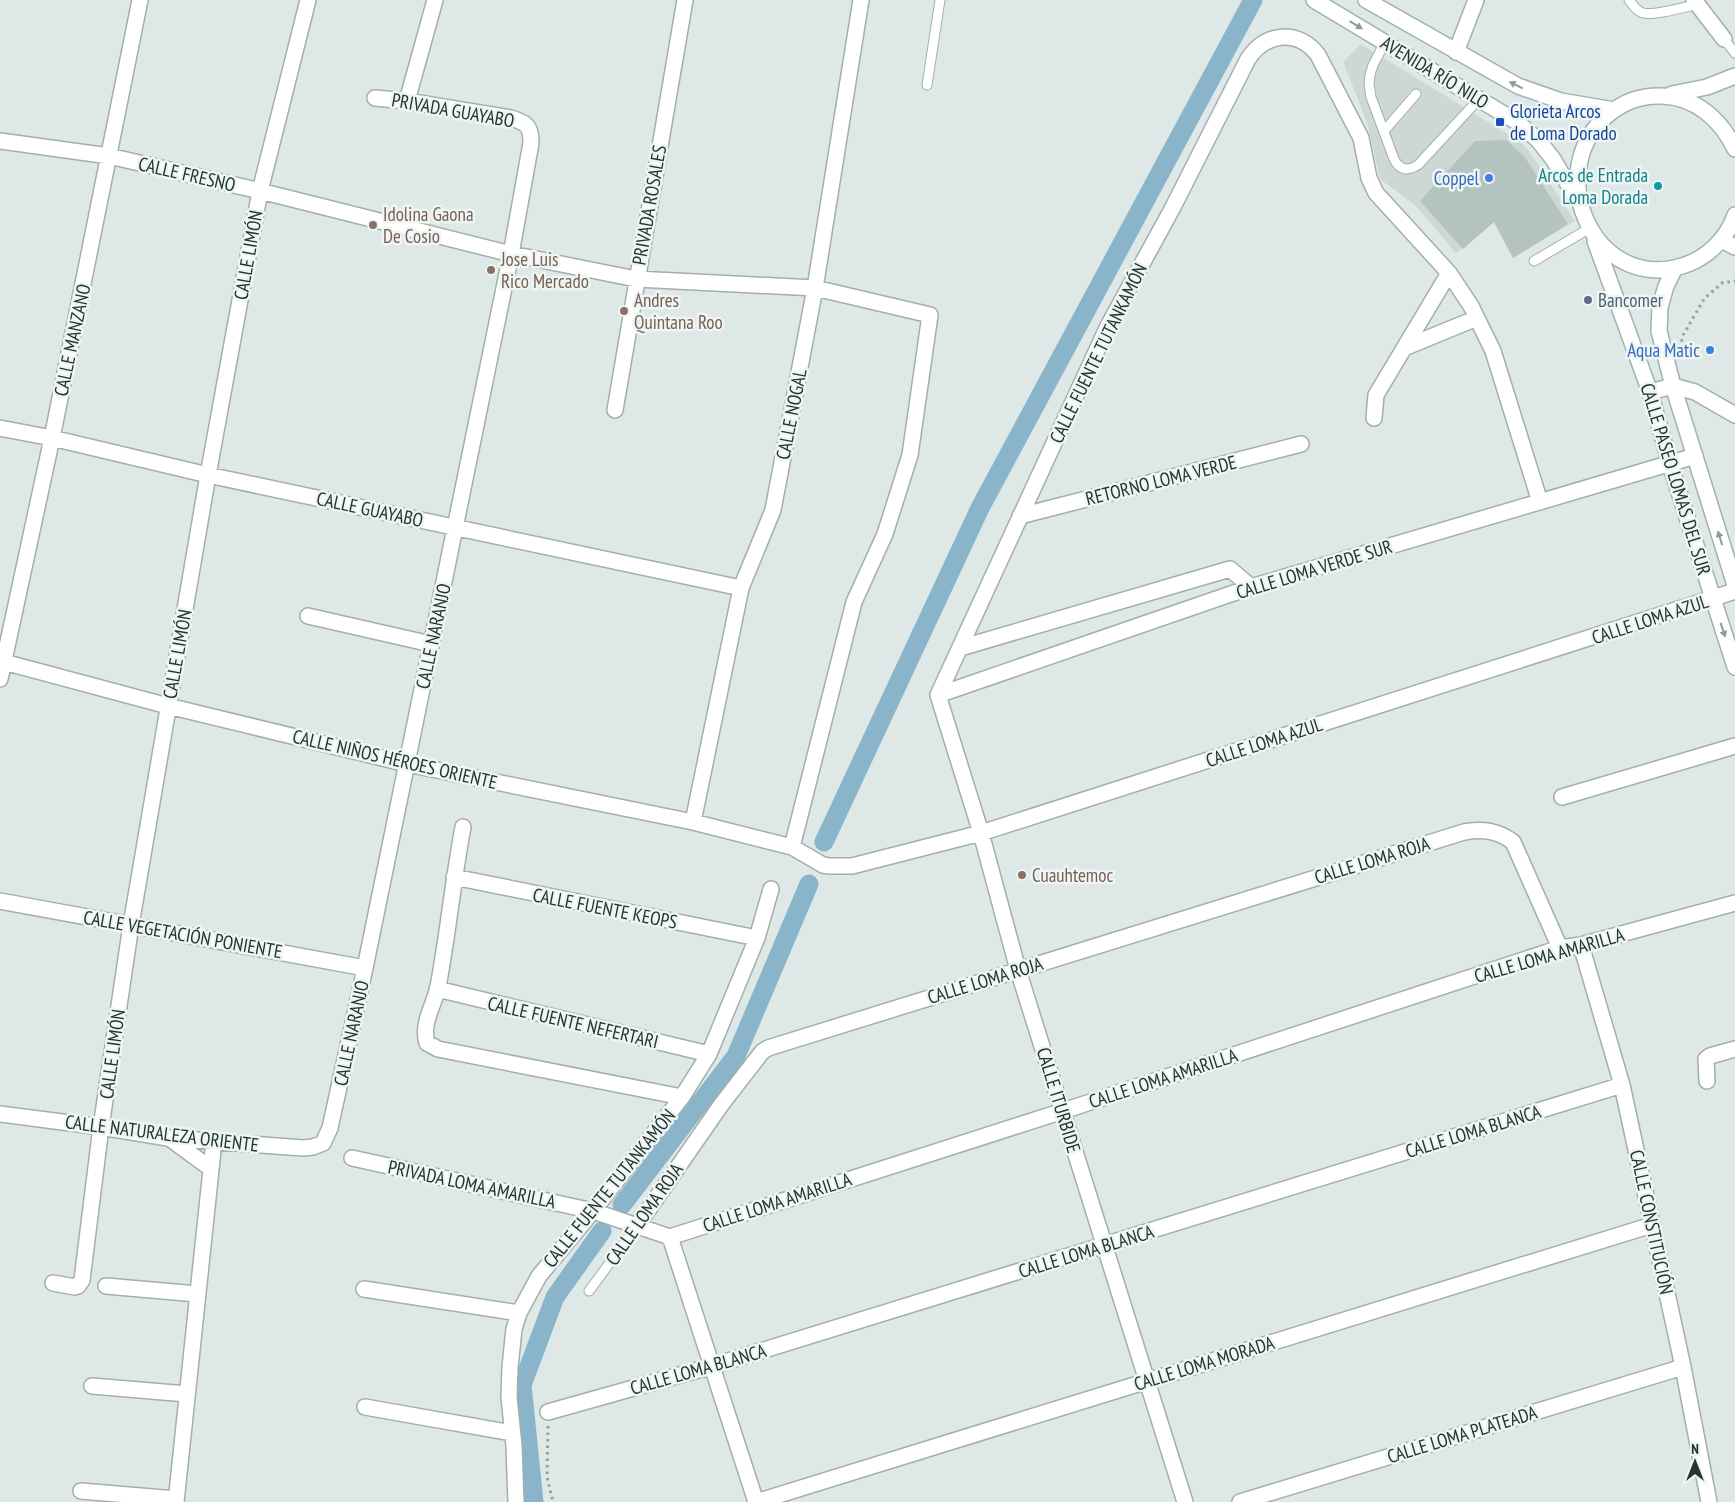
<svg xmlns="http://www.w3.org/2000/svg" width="1735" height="1502" font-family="'PT Sans Narrow',sans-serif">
  <rect width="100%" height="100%" fill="#dee8e6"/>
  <path fill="#cdd8d5" d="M1361,44L1519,141L1529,151L1575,221L1513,258L1494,222L1456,253L1416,206L1380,179L1367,122L1343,62Z"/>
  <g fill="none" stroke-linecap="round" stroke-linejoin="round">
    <path stroke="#8ab4c9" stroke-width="19" d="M824,842L980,508L1253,0
      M622,1205L736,1056L809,884
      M534,1502L522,1385L555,1297L602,1231"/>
  </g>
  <path fill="#b4c3bf" d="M1506,140L1524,156L1568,224L1513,258L1494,222L1463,249L1420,201L1475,141Z"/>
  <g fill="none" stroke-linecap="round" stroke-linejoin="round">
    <g stroke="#a2afad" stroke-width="11">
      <path id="lane" d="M1629,0C1633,5 1636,11 1643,13C1654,16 1685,7 1698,4
        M1724,39L1735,53
        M1385,42L1373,65L1370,75L1369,84L1371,97L1394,159C1400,171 1408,171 1418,165L1479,99
        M927,85L940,0
        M1384,131L1416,94
        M1534,261L1590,228
        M589,1291L637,1226"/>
    </g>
    <g stroke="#a2afad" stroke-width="18">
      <path id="street" d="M1694,0L1724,39
        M1456,52L1476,0
        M407,101L435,0
        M0,141L109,156L260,191L511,254L636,279L815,288L930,315L910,455L885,534L854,602L792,847
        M1404,348L1477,318
        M1650,392L1673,386L1695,392L1735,415
        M615,410L685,0
        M1374,418L1376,395L1449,273
        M0,428L52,438L208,475L741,588
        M1020,516L1301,444
        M308,616L431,644
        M960,648L1230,569L1251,587
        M0,661L168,706L407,764L693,822L792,847L823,865L829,866H852L981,833L1735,591
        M0,679L52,438L140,0
        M938,695L1108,326L1172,209L1248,59C1266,32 1298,29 1318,55L1361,138L1369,178L1376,193L1449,273L1471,306L1493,351L1540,502
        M938,695L981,833L1018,970L1185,1502
        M938,695L1251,587L1695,456
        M1562,797L1735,746
        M693,822L741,588L773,510L815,288L861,0
        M463,827C453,880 448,934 438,987C434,1006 421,1023 427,1043L438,1049L682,1097
        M454,877L757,938
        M0,901L365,968
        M1581,945L1622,1085L1683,1367L1709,1502
        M437,989L709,1054
        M1707,1081L1706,1059L1710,1056L1735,1049
        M0,1114L101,1127L168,1138L303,1148L313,1147L323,1143L330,1128L365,968L511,254L531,143C531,126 527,123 511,118L407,101L375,98
        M169,1138L210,1168
        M352,1158L593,1211L670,1237L1063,1111L1560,948L1581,945L1735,903
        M637,1226L721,1105L762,1052L768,1048L1464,832C1483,829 1497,830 1513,842L1560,948
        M670,1237L756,1502
        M53,1283L75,1287L78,1286L82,1280L101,1127L131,925L208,475L260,191L308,0
        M106,1286L197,1294
        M364,1289L519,1313
        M92,1386L187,1394
        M365,1407L512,1433
        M548,1412L712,1366L1622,1085
        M81,1491L176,1499
        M176,1502L214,1141
        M516,1502L514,1446L509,1397L510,1367L514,1329L519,1313L539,1276L593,1211L682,1097L709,1054L757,938L771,889
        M756,1502L1652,1225
        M1240,1502L1683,1367"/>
    </g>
    <g stroke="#9fb3af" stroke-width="18">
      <path id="secondary" d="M1314,0L1517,122L1538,140L1553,159L1575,196
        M1366,0L1518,86L1561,101L1614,110
        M1672,94L1707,87L1735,76
        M1735,149C1721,120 1696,97 1662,96C1643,95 1625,101 1610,113C1540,169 1593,293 1682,266C1706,259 1727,239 1735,215
        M1721,240L1735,247
        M1595,241L1650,392L1670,464L1735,667
        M1675,268L1666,286L1660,307L1659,331L1673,386L1735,585"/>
    </g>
    <path stroke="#81a9a4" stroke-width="3" stroke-dasharray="2.5 4" stroke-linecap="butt" d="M1681,348L1682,337L1704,299L1722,283L1735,281
      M548,1426L547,1477L553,1502"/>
    <use href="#lane" stroke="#fff" stroke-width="9"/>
    <use href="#street" stroke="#fff" stroke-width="15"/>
    <use href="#secondary" stroke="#fff" stroke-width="15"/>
  </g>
  <defs><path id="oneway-solid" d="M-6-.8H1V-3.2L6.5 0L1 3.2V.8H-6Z" transform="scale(1.25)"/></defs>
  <g fill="#909a9a">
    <use href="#oneway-solid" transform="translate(1356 25) rotate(31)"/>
    <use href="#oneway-solid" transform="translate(1516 85) rotate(-154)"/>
    <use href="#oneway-solid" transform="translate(1720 538) rotate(-107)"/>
    <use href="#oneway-solid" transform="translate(1723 630) rotate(72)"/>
  </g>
  <rect fill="#1a4fb4" stroke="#eef5f3" stroke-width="2" x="1495" y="117" width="10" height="10" rx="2.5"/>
  <g fill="#3f7fe0" stroke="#eef5f3" stroke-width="2">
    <circle cx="1489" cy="178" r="5"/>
    <circle cx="1710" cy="350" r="5"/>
  </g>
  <circle fill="#0f9aa8" stroke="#eef5f3" stroke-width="2" cx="1658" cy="186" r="5"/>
  <g fill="#8d6e63" stroke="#eef5f3" stroke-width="2">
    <circle cx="373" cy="225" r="5"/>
    <circle cx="491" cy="270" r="5"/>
    <circle cx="624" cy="311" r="5"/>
    <circle cx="1022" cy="875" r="5"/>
  </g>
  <circle fill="#5c6f8a" stroke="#eef5f3" stroke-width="2" cx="1588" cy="300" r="5"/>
  <g text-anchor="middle" stroke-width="5" stroke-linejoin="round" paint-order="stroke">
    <g font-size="19" fill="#213634" stroke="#eef5f3">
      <text transform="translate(1435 72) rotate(31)" y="7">AVENIDA RÍO NILO</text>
      <text transform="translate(453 110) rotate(10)" y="7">PRIVADA GUAYABO</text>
      <text transform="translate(187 174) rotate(13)" y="7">CALLE FRESNO</text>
      <text transform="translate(649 205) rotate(-80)" y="7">PRIVADA ROSALES</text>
      <text transform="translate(248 255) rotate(-80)" y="7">CALLE LIMÓN</text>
      <text transform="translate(72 340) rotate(-78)" y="7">CALLE MANZANO</text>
      <text transform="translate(1098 353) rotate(-64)" y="7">CALLE FUENTE TUTANKAMÓN</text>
      <text transform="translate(791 414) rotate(-79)" y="7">CALLE NOGAL</text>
      <text transform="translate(1676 479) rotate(73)" y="7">CALLE PASEO LOMAS DEL SUR</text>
      <text transform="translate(1161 480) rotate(-14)" y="7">RETORNO LOMA VERDE</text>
      <text transform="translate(370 509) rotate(12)" y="7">CALLE GUAYABO</text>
      <text transform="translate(1314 569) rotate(-17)" y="7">CALLE LOMA VERDE SUR</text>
      <text transform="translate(1650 619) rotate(-18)" y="7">CALLE LOMA AZUL</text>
      <text transform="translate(433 636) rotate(-78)" y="7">CALLE NARANJO</text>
      <text transform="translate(177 654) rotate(-80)" y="7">CALLE LIMÓN</text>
      <text transform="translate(1264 742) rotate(-18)" y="7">CALLE LOMA AZUL</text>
      <text transform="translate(395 759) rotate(13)" y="7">CALLE NIÑOS HÉROES ORIENTE</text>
      <text transform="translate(1372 860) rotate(-17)" y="7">CALLE LOMA ROJA</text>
      <text transform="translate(605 908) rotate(11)" y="7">CALLE FUENTE KEOPS</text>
      <text transform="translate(183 934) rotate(10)" y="7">CALLE VEGETACIÓN PONIENTE</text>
      <text transform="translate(1549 955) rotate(-16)" y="7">CALLE LOMA AMARILLA</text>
      <text transform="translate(985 980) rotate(-17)" y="7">CALLE LOMA ROJA</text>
      <text transform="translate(573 1022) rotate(13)" y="7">CALLE FUENTE NEFERTARI</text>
      <text transform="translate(351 1033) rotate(-78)" y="7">CALLE NARANJO</text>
      <text transform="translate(112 1054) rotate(-82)" y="7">CALLE LIMÓN</text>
      <text transform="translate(1163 1078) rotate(-18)" y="7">CALLE LOMA AMARILLA</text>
      <text transform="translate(1059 1100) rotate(73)" y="7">CALLE ITURBIDE</text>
      <text transform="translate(1473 1131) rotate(-17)" y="7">CALLE LOMA BLANCA</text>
      <text transform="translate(162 1133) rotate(7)" y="7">CALLE NATURALEZA ORIENTE</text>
      <text transform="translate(472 1184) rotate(12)" y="7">PRIVADA LOMA AMARILLA</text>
      <text transform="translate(609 1188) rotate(-51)" y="7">CALLE FUENTE TUTANKAMÓN</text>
      <text transform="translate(777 1202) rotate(-18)" y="7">CALLE LOMA AMARILLA</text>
      <text transform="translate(644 1214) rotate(-55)" y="7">CALLE LOMA ROJA</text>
      <text transform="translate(1652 1222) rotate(78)" y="7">CALLE CONSTITUCIÓN</text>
      <text transform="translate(1086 1251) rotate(-17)" y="7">CALLE LOMA BLANCA</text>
      <text transform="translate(1204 1363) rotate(-17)" y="7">CALLE LOMA MORADA</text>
      <text transform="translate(698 1369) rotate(-16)" y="7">CALLE LOMA BLANCA</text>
      <text transform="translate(1462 1434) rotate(-17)" y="7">CALLE LOMA PLATEADA</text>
    </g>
    <g font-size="19" fill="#164399" stroke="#eef5f3" text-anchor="start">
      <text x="1510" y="118">Glorieta Arcos<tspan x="1510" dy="22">de Loma Dorado</tspan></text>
    </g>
    <g font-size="19" fill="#0d838f" stroke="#eef5f3" text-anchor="end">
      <text x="1648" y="182">Arcos de Entrada<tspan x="1648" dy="22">Loma Dorada</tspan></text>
    </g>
    <g font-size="19" fill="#366cbe" stroke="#eef5f3" text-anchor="end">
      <text x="1479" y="185">Coppel</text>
      <text x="1700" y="357">Aqua Matic</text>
    </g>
    <g font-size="19" fill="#785e54" stroke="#eef5f3" text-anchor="start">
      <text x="383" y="221">Idolina Gaona<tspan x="383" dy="22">De Cosio</tspan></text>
      <text x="501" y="266">Jose Luis<tspan x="501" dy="22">Rico Mercado</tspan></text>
      <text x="634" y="307">Andres<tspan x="634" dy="22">Quintana Roo</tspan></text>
      <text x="1032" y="882">Cuauhtemoc</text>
    </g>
    <g font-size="19" fill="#4e5e75" stroke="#eef5f3" text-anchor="start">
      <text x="1598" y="307">Bancomer</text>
    </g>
  </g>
  <g transform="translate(1695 1462)" stroke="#eef5f3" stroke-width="4" paint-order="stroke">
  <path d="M0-4L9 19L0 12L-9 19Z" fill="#213634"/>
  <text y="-8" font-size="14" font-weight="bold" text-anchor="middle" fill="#213634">N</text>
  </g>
</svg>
